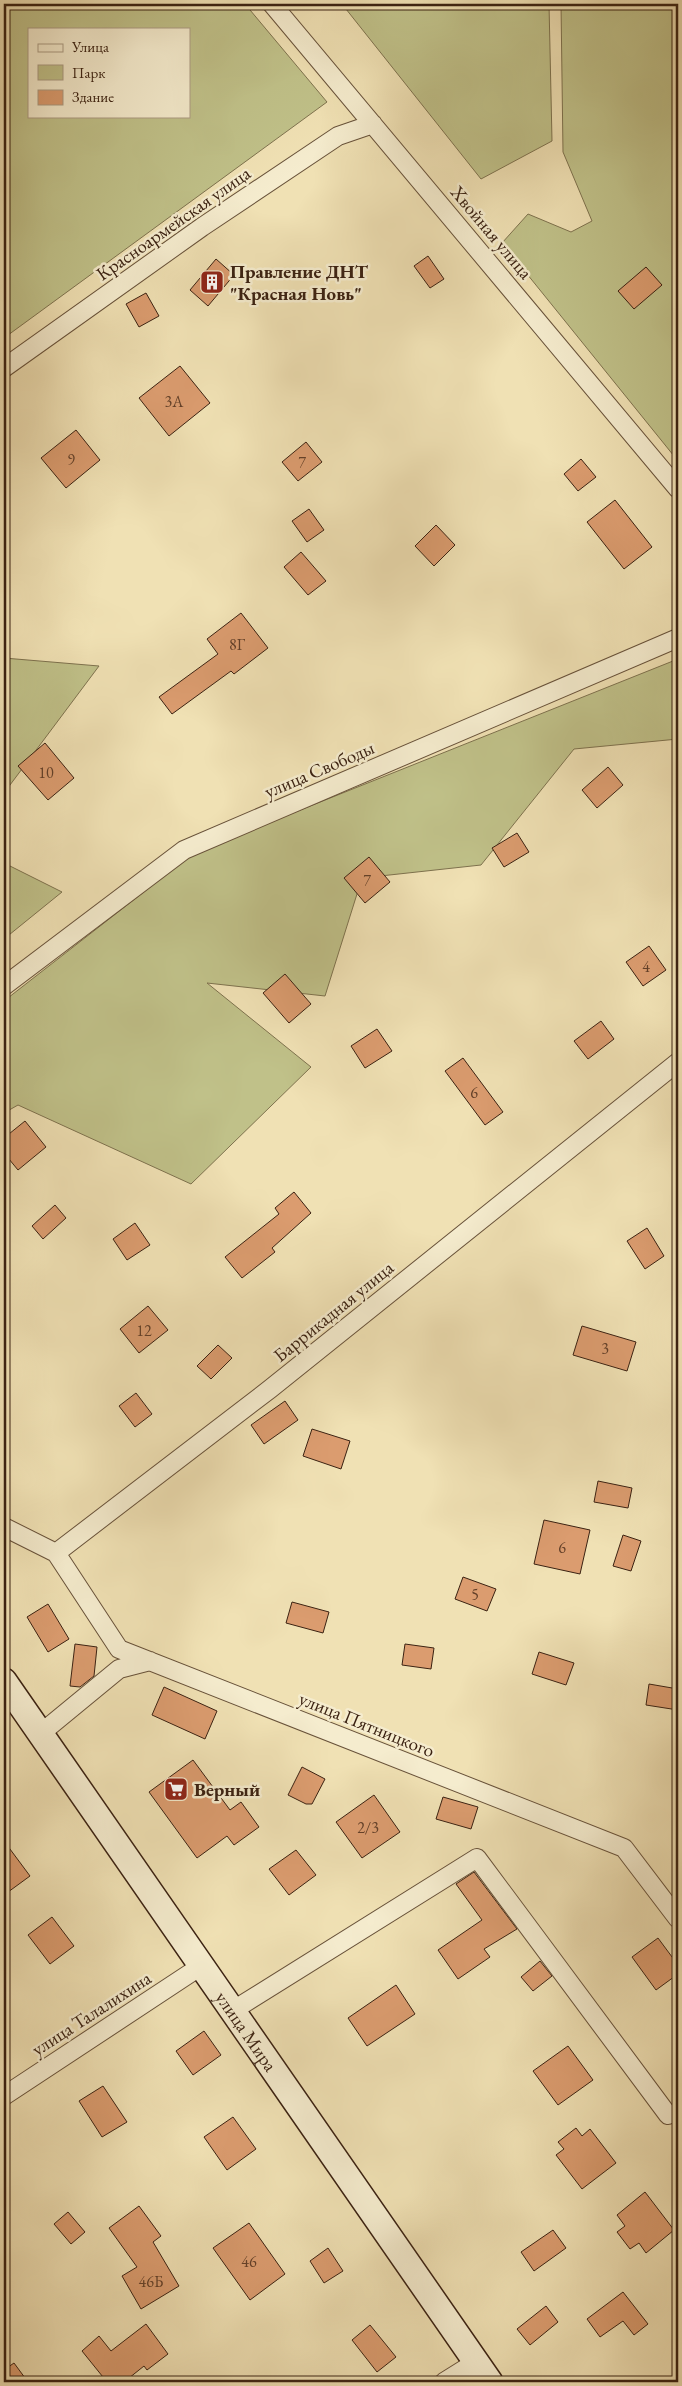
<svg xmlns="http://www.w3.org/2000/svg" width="682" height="2386" font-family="'EB Garamond',serif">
  <rect width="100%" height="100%" fill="#f0e1b4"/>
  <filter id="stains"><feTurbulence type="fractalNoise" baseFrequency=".004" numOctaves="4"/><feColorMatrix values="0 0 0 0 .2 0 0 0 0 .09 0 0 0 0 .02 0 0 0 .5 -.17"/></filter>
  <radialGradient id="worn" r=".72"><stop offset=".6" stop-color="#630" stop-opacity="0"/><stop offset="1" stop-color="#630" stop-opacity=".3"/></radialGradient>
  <path fill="#c0c189" stroke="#7e724e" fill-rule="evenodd" d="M4,4H245L327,102L4,338ZM29,29H189V116H29Z
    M342,4H549L552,141L481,179Z
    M561,4H678V461L502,243L528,214L571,232L592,221L563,152Z
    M4,658L99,666L4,793Z
    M678,659V739L574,749L481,865L362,878L325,996L207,983L311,1067L191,1184L18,1105L4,1113V1001L195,852Z
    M4,863L62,892L4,939Z"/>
  <path fill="#db9c6f" stroke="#3b2212" d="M428,256L444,279L430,288L414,266Z
    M216,259L234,275L208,306L190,290Z
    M646,267L662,285L634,309L618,291Z
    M146,293L159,316L139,327L126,304Z
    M180,366L210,403L169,436L139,398Z
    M76,430L100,460L66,488L41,458Z
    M306,442L322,462L298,481L282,462Z
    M581,459L596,477L578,491L564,474Z
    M615,500L652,547L624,569L587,522Z
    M309,509L324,530L307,542L292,521Z
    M436,525L455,545L434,566L415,546Z
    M301,552L326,581L308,595L284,567Z
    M241,613L268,648L234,674L231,671L172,714L159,697L218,654L207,639Z
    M45,743L74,778L48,800L18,766Z
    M608,767L623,785L597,808L582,790Z
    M517,833L529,852L504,867L492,848Z
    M369,857L390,882L365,903L344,878Z
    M649,946L666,970L643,986L626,962Z
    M285,974L311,1004L289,1023L263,993Z
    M601,1021L614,1039L588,1059L574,1041Z
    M377,1029L392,1051L365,1068L351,1046Z
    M463,1058L503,1112L485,1125L445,1071Z
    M25,1121L46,1147L18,1170L4,1153V1138Z
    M294,1192L311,1213L272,1248L275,1252L242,1278L225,1257L279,1214L275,1208Z
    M55,1205L66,1218L43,1239L32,1226Z
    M135,1223L150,1245L127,1260L113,1239Z
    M647,1228L664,1256L645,1269L627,1241Z
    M148,1306L168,1330L139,1353L120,1329Z
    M582,1326L636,1342L627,1371L573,1355Z
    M218,1345L232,1358L211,1379L197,1366Z
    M136,1393L152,1414L135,1427L119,1406Z
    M285,1401L298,1420L264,1444L251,1425Z
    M312,1429L350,1441L341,1469L303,1456Z
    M598,1481L632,1488L628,1508L594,1502Z
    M544,1520L590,1530L580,1574L534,1564Z
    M623,1535L641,1541L631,1571L613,1566Z
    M463,1577L496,1589L487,1611L455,1599Z
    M292,1602L329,1612L323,1633L286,1623Z
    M48,1604L69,1639L48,1652L27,1617Z
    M75,1644L97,1647L94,1676L80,1687L70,1686Z
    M405,1644L434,1648L431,1669L402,1665Z
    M539,1652L574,1663L566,1685L532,1674Z
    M649,1684L678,1689V1710L646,1705Z
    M164,1687L217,1711L205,1739L152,1715Z
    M193,1760L230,1810L241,1802L259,1827L234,1845L227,1836L197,1858L149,1792Z
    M302,1767L325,1779L312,1804H306L288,1795Z
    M374,1795L400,1832L362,1858L336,1822Z
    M443,1797L478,1807L471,1829L436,1819Z
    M4,1841L30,1876L4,1895Z
    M296,1850L316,1875L289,1895L269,1869Z
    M474,1872L517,1929L484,1949L490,1957L458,1979L438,1950L482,1920L456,1884Z
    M52,1917L74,1946L50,1964L28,1935Z
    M658,1938L678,1965V1974L656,1990L632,1957Z
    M540,1961L552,1976L533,1991L521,1977Z
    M396,1985L415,2014L367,2046L348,2018Z
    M204,2031L221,2055L193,2075L176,2051Z
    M568,2046L593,2080L558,2105L533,2071Z
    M103,2086L127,2122L102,2137L79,2101Z
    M233,2117L256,2149L227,2170L204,2137Z
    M576,2128L582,2136L590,2129L616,2163L582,2189L556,2155L564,2149L558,2142Z
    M645,2192L674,2230L646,2253L639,2243L630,2249L617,2232L625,2226L617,2215Z
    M139,2206L161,2236L153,2242L179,2286L141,2309L122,2276L137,2267L109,2228Z
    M68,2212L85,2232L71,2244L54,2224Z
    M249,2223L285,2274L250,2300L213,2248Z
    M553,2230L566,2248L534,2271L521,2252Z
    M328,2248L343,2271L324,2283L310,2261Z
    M623,2292L648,2324L634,2335L623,2321L600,2337L587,2319Z
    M546,2306L558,2322L530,2345L517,2329Z
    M146,2324L168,2354L147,2370L144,2366L124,2382H107L82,2351L99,2336L111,2351Z
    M370,2325L396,2357L377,2372L352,2340Z
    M14,2363L28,2382H4V2370Z"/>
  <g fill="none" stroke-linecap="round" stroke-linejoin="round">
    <g stroke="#68523a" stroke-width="20">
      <path id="street" d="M272,4L678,489
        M4,368L202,227L338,136L373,124
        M4,986L184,850L678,638
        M4,1527L56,1553L119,1649L624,1848L678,1919
        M56,1553L270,1389L678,1062
        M40,1734L119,1669L150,1661
        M232,2011L477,1858L668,2115
        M4,2096L201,1966
        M444,2382L476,2362"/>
    </g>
    <g stroke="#3b2212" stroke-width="28">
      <g id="secondary">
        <path id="s1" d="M4,1681L490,2382"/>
      </g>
    </g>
    <use href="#street" stroke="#f5ecce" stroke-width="18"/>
    <use href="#secondary" stroke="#f5ecce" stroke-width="25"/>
  </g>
  <defs>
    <g id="building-square" transform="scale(1.25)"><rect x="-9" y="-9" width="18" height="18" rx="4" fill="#8f2418" stroke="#f5ecce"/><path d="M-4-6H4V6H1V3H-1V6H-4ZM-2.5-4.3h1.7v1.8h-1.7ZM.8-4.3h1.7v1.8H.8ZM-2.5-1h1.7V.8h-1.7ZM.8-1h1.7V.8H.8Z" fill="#fff"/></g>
    <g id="supermarket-square" transform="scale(1.25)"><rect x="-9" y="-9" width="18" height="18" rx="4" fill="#8f2418" stroke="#f5ecce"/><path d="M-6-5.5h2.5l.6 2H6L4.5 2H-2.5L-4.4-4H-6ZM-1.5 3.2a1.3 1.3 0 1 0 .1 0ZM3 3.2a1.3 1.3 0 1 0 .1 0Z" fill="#fff"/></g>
  </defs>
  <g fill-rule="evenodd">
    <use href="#building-square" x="212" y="282"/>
    <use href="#supermarket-square" x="176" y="1789"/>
  </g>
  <g text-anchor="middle" stroke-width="5" stroke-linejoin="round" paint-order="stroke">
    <g font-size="16" fill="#634029">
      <text x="174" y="407">3А</text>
      <text x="71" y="465">9</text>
      <text x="302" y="468">7</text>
      <text x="237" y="650">8Г</text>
      <text x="46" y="778">10</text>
      <text x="367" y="886">7</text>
      <text x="646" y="972">4</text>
      <text x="474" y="1098">6</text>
      <text x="144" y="1336">12</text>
      <text x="605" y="1354">3</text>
      <text x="562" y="1553">6</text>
      <text x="475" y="1600">5</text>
      <text x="368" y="1833">2/3</text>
      <text x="249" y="2267">46</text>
      <text x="151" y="2287">46Б</text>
    </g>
    <g font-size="19" fill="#3b2212" stroke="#f5ecce">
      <text transform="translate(173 223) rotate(-35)" y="7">Красноармейская улица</text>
      <text transform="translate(492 232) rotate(50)" y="7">Хвойная улица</text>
      <text transform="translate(319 769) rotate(-23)" y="7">улица Свободы</text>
      <text transform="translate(333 1311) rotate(-39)" y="7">Баррикадная улица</text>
      <text transform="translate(367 1724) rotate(22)" y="7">улица Пятницкого</text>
      <text transform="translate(91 2013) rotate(-33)" y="7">улица Талалихина</text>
      <text dy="7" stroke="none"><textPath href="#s1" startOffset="426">улица Мира</textPath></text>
    </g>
    <g font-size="19" font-weight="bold" fill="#3b2212" stroke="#f5ecce" text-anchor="start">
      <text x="230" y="278">Правление ДНТ<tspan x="230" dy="22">"Красная Новь"</tspan></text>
      <text x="194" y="1796">Верный</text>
    </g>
  </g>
  <rect width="682" height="2386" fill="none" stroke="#f0e1b4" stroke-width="20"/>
  <rect x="5" y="5" width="672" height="2376" fill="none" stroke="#3b2212" stroke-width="2.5"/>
  <rect x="10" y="10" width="662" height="2366" fill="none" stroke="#3b2212"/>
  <rect x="28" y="28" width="162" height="90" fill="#f5ecce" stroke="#ab9b83"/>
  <rect x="38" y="44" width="25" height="8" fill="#f5ecce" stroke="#ab9b83"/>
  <text x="72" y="52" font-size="15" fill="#3b2212">Улица</text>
  <rect x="38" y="65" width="25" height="15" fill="#c0c189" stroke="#ab9b83"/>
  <text x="72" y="78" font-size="15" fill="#3b2212">Парк</text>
  <rect x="38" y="90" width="25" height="15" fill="#db9c6f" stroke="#ab9b83"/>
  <text x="72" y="102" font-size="15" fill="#3b2212">Здание</text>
  <rect width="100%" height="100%" filter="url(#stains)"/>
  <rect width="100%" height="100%" fill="url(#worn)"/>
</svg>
